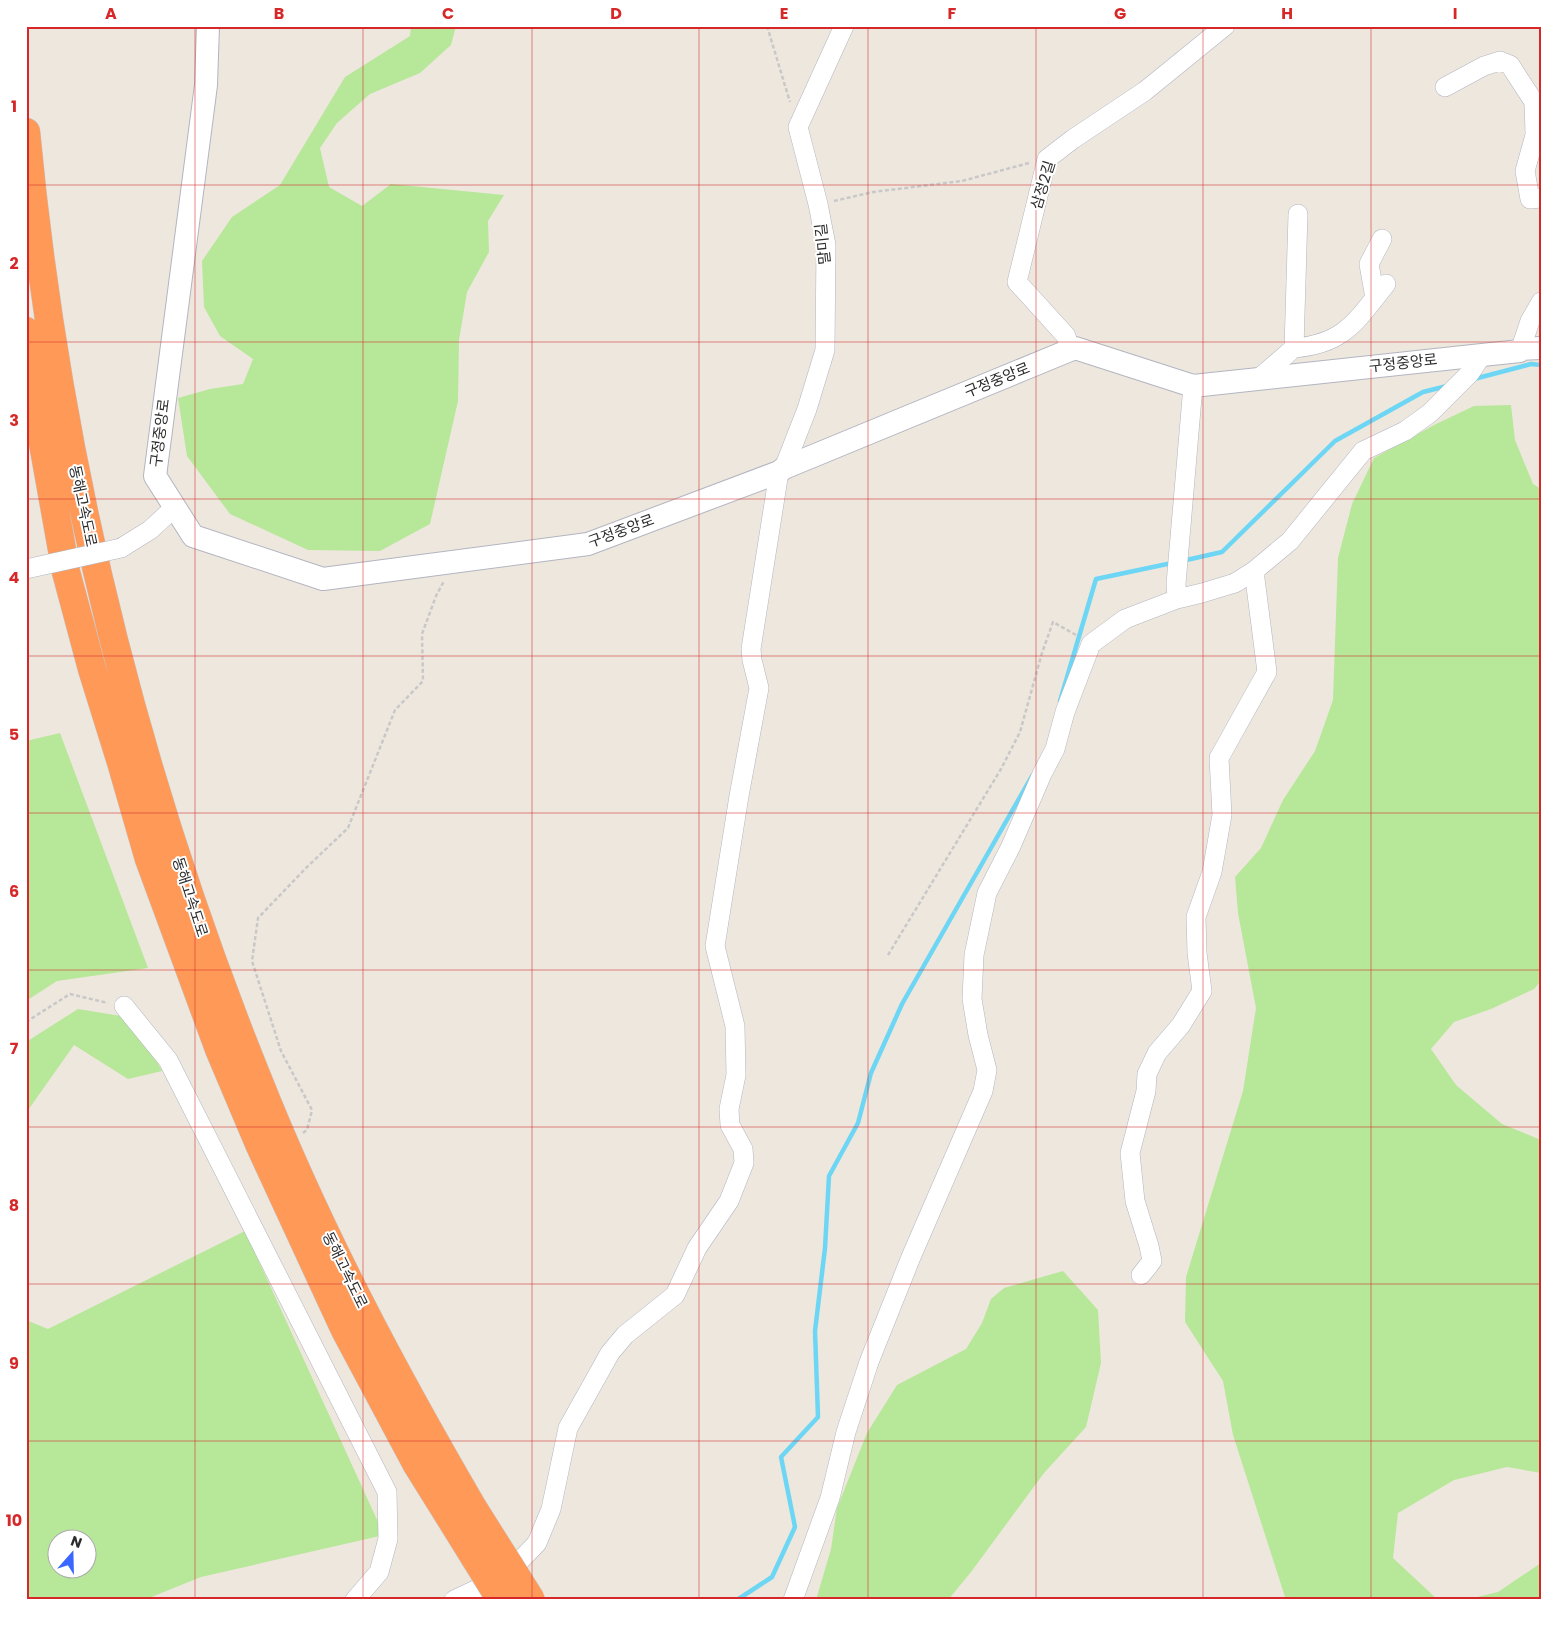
<svg xmlns="http://www.w3.org/2000/svg" width="1567" height="1626" font-family="Poppins,'Noto Sans KR',sans-serif">
  <rect width="100%" height="100%" fill="#eee7de"/>
  <path fill="#b7e799" fill-rule="evenodd" d="M411,26H456L451,45L420,73L370,94L337,123L320,148L329,187L362,206L391,184L504,195L488,221L489,252L467,292L459,340L458,401L430,524L380,551L308,550L230,514L187,456L178,398L210,389L243,384L253,359L220,336L204,307L202,261L232,217L280,185L345,77L410,36Z
    M1511,405L1515,440L1533,484L1541,489V981L1534,989L1491,1009L1454,1022L1431,1049L1456,1085L1502,1124L1541,1140V1473L1507,1467L1454,1480L1398,1513L1393,1558L1438,1600H1286L1233,1435L1223,1381L1185,1322L1186,1277L1243,1091L1256,1008L1238,913L1235,877L1261,848L1283,800L1315,751L1333,700L1338,558L1352,504L1374,458L1436,424L1474,406Z
    M60,733L148,968L57,981L26,1001V741Z
    M78,1009L133,1018L162,1071L128,1079L74,1045L26,1113V1042Z
    M245,1231L384,1535L201,1577L144,1600H26V1320L48,1329ZM58,1538H88V1568H58Z
    M1063,1271L1098,1310L1101,1363L1086,1427L1044,1473L971,1572L948,1600H816L831,1549L837,1508L867,1433L897,1385L966,1349L982,1323L991,1299L1004,1288Z
    M1541,1563V1600H1465L1498,1592Z"/>
  <g fill="none" stroke-linecap="round" stroke-linejoin="round">
    <path stroke="#6dd6f4" stroke-width="4.5" d="M1474,379L1531,364L1541,365
      M1182,561L1222,552L1335,441L1423,392L1447,386
      M1060,701L1096,579L1172,563
      M737,1600L772,1577L795,1527L781,1457L818,1417L815,1331L825,1248L829,1176L858,1123L871,1073L902,1004L1032,776"/>
    <g stroke="#b2b5c0" stroke-width="20">
      <path id="minor" d="M1445,87L1484,66L1500,61L1510,65L1534,102L1535,135L1525,171L1530,199L1541,198
        M1375,298L1369,264L1382,239
        M1294,348C1345,344 1357,320 1386,284
        M1070,350L1066,336L1017,282L1047,159L1073,139L1145,91L1225,26
        M1520,351L1530,321L1541,302
        M1258,379L1294,348L1298,214
        M784,468L807,409L825,350L826,245L818,204L798,127L844,26
        M121,548L150,530L175,507
        M1177,599L1176,584L1193,386
        M124,1006L168,1060L387,1492L388,1539L379,1572L355,1600
        M1141,1275L1152,1261L1149,1246L1135,1201L1130,1153L1146,1091L1147,1074L1157,1053L1181,1025L1202,991L1197,953L1196,917L1212,872L1222,815L1219,758L1267,672L1254,571
        M454,1600L490,1583L514,1567L537,1543L551,1509L568,1428L610,1353L625,1335L675,1295L697,1248L729,1201L744,1163L743,1149L730,1125L729,1109L736,1075L735,1026L715,946L739,796L759,688L752,660L751,649L779,472
        M793,1600L830,1498L846,1432L869,1362L911,1257L983,1091L987,1070L978,1035L972,999L974,955L987,893L1011,846L1042,774L1055,749L1065,712L1091,644L1125,619L1177,599L1202,593L1235,583L1254,571L1290,541L1363,451L1405,431L1430,413L1470,373L1482,355"/>
    </g>
    <g stroke="#b2b5c0" stroke-width="24">
      <path id="tertiary" d="M208,26L206,85L155,476L193,536L323,579L588,544L779,472L784,468L1075,348L1193,386L1482,355L1520,351L1521,349L1541,348"/>
    </g>
    <g stroke="#c8c8c8" stroke-width="29">
      <path id="motorway" d="M26,132C57,461 135,776 259,1082C318,1230 393,1371 473,1508
        M26,331L31,376L66,572L92,669L121,762L149,859L219,1049L260,1146L345,1330L416,1463L449,1516"/>
    </g>
    <path stroke="#c8c8c8" stroke-width="2.5" stroke-dasharray="4 2.5" stroke-linecap="butt" d="M767,26L790,102
      M834,201L873,192L962,181L1029,163
      M888,955L1001,769L1020,732L1042,653L1053,622L1076,635
      M26,1022L70,994L108,1003
      M303,1133L307,1130L312,1110L281,1051L252,961L258,918L306,868L348,828L395,710L423,681L422,634L436,596L444,581"/>
    <use href="#minor" stroke="#fff" stroke-width="19"/>
    <use href="#tertiary" stroke="#fff" stroke-width="22"/>
    <use href="#motorway" stroke="#ff9958" stroke-width="28"/>
    <g stroke="#b2b5c0" stroke-width="20" stroke-linecap="butt">
      <path id="minor-bridge" d="M26,569L121,548"/>
    </g>
    <g stroke="#c8c8c8" stroke-width="29" stroke-linecap="butt">
      <path id="motorway-bridge" d="M473,1508L531,1600
        M449,1516L501,1600"/>
    </g>
    <use href="#minor-bridge" stroke="#fff" stroke-width="19"/>
    <use href="#motorway-bridge" stroke="#ff9958" stroke-width="28"/>
  </g>
  <path fill="none" stroke="#d62828" stroke-width="1" stroke-opacity="0.55" d="M195,26V1600M363,26V1600M532,26V1600M699,26V1600M868,26V1600M1036,26V1600M1203,26V1600M1371,26V1600M26,185H1541M26,342H1541M26,499H1541M26,656H1541M26,813H1541M26,970H1541M26,1127H1541M26,1284H1541M26,1441H1541"/>
  <g text-anchor="middle" stroke-width="4" stroke-linejoin="round" paint-order="stroke">
    <g font-size="15" fill="#2c2c2c" stroke="#fff">
      <text transform="translate(1043 185) rotate(-73)" y="5">삼정2길</text>
      <text transform="translate(823 244) rotate(-96)" y="5">말미길</text>
      <text transform="translate(1403 363) rotate(-6)" y="5">구정중앙로</text>
      <text transform="translate(997 380) rotate(-22)" y="5">구정중앙로</text>
      <text transform="translate(160 433) rotate(-83)" y="5">구정중앙로</text>
      <text transform="translate(83 506) rotate(78)" y="5">동해고속도로</text>
      <text transform="translate(621 531) rotate(-20)" y="5">구정중앙로</text>
      <text transform="translate(190 897) rotate(72)" y="5">동해고속도로</text>
      <text transform="translate(345 1270) rotate(64)" y="5">동해고속도로</text>
    </g>
  </g>
  <rect width="1567" height="1626" fill="none" stroke="#ffffff" stroke-width="55"/>
  <g transform="translate(72 1554) rotate(20)"><circle r="24" fill="#ffffff" stroke="#ababab"/>
  <path d="M0-4L9 19L0 12L-9 19Z" fill="#3a67ff"/>
  <text y="-8" font-size="14" font-weight="bold" text-anchor="middle" fill="#2c2c2c">N</text>
  </g>
  <rect x="28" y="28" width="1512" height="1570" fill="none" stroke="#d62828" stroke-width="2"/>
  <g font-size="16" text-anchor="middle" font-weight="bold" fill="#d62828">
    <text x="111" y="19">A</text>
    <text x="279" y="19">B</text>
    <text x="448" y="19">C</text>
    <text x="616" y="19">D</text>
    <text x="784" y="19">E</text>
    <text x="952" y="19">F</text>
    <text x="1120" y="19">G</text>
    <text x="1287" y="19">H</text>
    <text x="1455" y="19">I</text>
    <text x="14" y="112">1</text>
    <text x="14" y="269">2</text>
    <text x="14" y="426">3</text>
    <text x="14" y="583">4</text>
    <text x="14" y="740">5</text>
    <text x="14" y="897">6</text>
    <text x="14" y="1054">7</text>
    <text x="14" y="1211">8</text>
    <text x="14" y="1369">9</text>
    <text x="14" y="1526">10</text>
  </g>
</svg>
